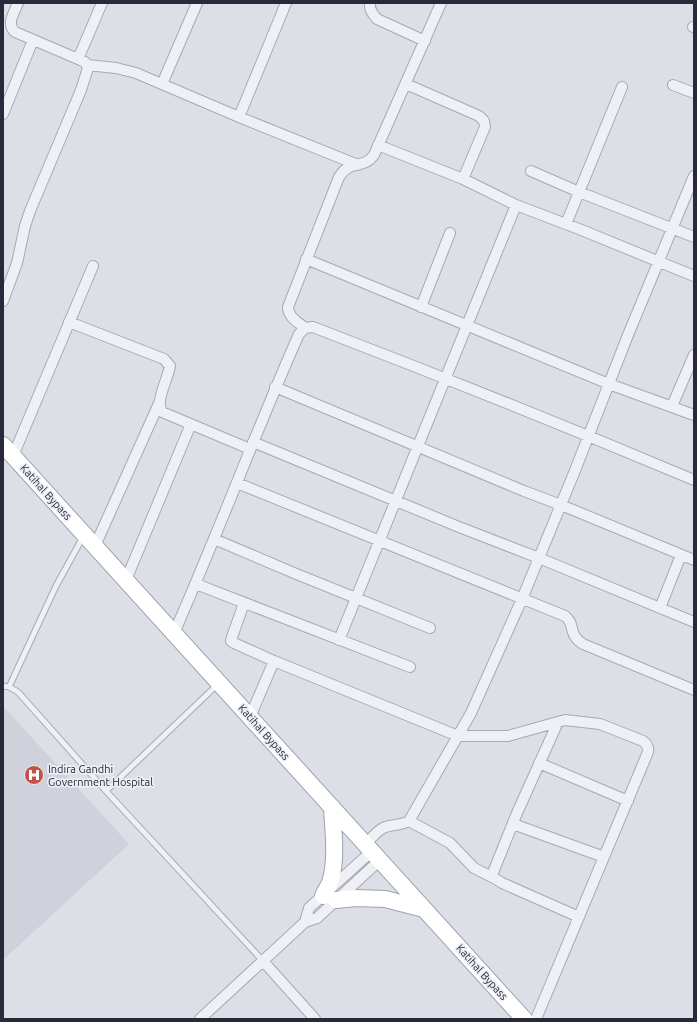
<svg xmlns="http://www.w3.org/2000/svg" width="697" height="1022" font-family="Ubuntu,sans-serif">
  <rect width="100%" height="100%" fill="#dddfe6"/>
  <path fill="#cfd1db" d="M3,706L129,844L3,960Z"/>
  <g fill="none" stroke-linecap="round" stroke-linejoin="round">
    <g stroke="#a7a9b3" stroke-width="7">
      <path id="service" d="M3,686L9,687L18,692L106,791L263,961
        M9,687L56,586L83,537
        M106,791L218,684"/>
    </g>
    <g stroke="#a7a9b3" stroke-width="12">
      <path id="minor" d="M370,3C369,10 373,14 377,19L425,41
        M693,27H694
        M78,59L102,3
        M87,65L116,68L136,73L239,117L358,165
        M162,84L197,3
        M406,84L479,116L484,121L485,127L463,179
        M673,85L694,93
        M3,114L33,40
        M239,117L286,3
        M378,145L463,179L516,205L579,229L694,276
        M531,171L579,192L694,237
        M566,224L622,87
        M306,259L609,384L694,415
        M3,301L17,263L25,226L30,211L81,90L88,68L85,62L15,32C6,24 14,13 18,3
        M421,307L450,233
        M69,322L164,359L170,366C168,379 155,400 162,412L250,449
        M305,328C298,322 288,317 288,307L339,177C350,159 363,170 374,155L441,3
        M275,387L524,491L561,505L694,560
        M672,406L694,355
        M253,442L459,527L539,558L694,622
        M13,456L93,266
        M237,483L565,616C576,624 567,634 583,644L694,690
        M214,539L294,573L430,628
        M95,546L160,401
        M126,580L191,424
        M196,584L410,667
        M244,603L232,637L231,641L234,643L274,661L458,736H508L565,720L600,724L643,741C647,744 649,747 648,752L536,1019
        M660,608L681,555
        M174,633C218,534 255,433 299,334L305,328L313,327C441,376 568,427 694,480
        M339,640L516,205
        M250,717L274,661
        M558,722L517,813L492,875L494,878L502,883L579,917
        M539,763L628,801
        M409,821L450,843L474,868L492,877
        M513,824L604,857
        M366,844C371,838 376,832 383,828C391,824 400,826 409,821L471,713L522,599L574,473L628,335L694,176
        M305,922L309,908L372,851
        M263,961L315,1019
        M200,1019L305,922L317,918L380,860"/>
    </g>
    <g stroke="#9da1b1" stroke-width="18">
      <path id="primary" d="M3,445L524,1019
        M323,896C325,890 330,885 331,879C337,856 333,830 332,807
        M336,900L356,898L385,899L424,909"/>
    </g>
    <use href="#service" stroke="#eff0f5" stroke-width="5"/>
    <use href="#minor" stroke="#eff0f5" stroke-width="10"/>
    <use href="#primary" stroke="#fff" stroke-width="16"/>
  </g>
  <defs>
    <g id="hospital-disc" transform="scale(1)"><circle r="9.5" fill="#c45148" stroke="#eceef4"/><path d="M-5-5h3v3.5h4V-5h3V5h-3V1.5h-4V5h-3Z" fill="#fff"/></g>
  </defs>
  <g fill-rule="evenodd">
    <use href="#hospital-disc" x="34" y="775"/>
  </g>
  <g text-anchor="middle" stroke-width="3.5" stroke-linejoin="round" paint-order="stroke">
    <g font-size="11" fill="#282a3b" stroke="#eceef4">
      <text transform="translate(46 492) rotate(48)" y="4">Katihal Bypass</text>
      <text transform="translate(264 732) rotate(48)" y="4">Katihal Bypass</text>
      <text transform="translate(482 972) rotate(48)" y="4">Katihal Bypass</text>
    </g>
    <g font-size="11" fill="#282a3b" stroke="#eceef4" text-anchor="start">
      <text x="48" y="773">Indira Gandhi<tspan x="48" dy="13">Government Hospital</tspan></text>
    </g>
  </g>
  <rect width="697" height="1022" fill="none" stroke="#282a3b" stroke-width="8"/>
</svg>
